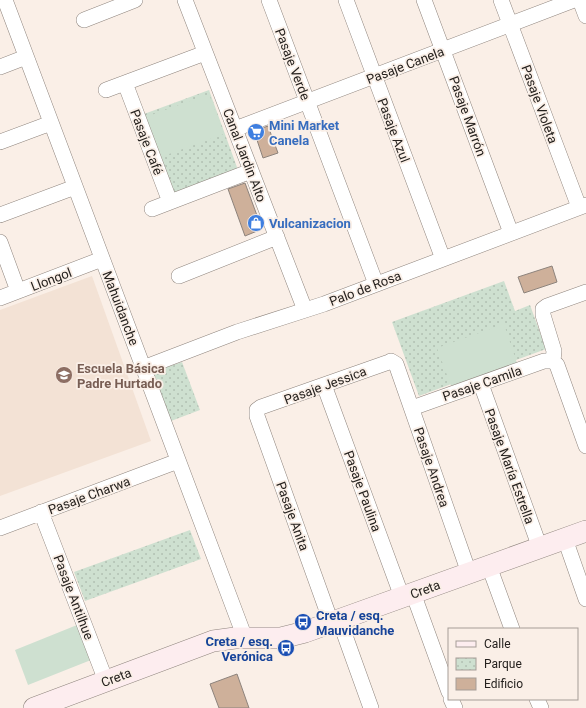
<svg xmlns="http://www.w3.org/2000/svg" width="586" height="708" font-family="Roboto,sans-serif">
  <defs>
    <pattern id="park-dots" width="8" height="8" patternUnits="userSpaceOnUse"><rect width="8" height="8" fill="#cee0d0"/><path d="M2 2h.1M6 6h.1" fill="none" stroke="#b1c0b2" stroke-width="1.8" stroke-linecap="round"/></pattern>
  </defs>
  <rect width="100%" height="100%" fill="#faefe7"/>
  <path fill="#f3e2d5" d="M92,276L151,441L0,496V310Z"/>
  <path fill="url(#park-dots)" d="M209,90L238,170L172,196L144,114Z
    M504,281L515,311L530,305L546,349L419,396L392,322Z
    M182,362L200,410L171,421L152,372Z
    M190,530L201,559L85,601L74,572Z"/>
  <path fill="#cee0d0" d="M209,94L224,134L158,158L143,118Z
    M504,324L517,363L451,386L437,348Z
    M77,625L91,660L28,685L15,650Z"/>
  <path fill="#ceb09a" stroke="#8d837c" d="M268,126L278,153L263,158L254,131Z
    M245,183L262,229L245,236L228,189Z
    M552,266L557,282L524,293L518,277Z
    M237,674L249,708H219L210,684Z"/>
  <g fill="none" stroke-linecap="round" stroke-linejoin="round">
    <g stroke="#8f857e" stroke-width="16">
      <path id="street" d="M5,0L245,638
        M185,0L305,310
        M269,0L376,284
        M346,0L443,259
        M424,0L511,233
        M501,0L579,207
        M580,0L586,16
        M84,20L135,0
        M0,67L26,57
        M125,83L170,202
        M106,90L205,53
        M235,129L574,0
        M0,142L51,123
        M152,209L251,171
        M0,215L75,187
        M0,242L18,291
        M179,276L277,237
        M0,298L102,259
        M553,361L554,351L543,315V309L547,306L586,292
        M553,361L557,365L586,446
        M143,368L237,332L324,304L586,205
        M481,384L540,548
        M324,385L402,597
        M412,408L544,361H553
        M41,512L106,681
        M0,528L178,461
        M565,539L586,599
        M489,566L512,629
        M413,593L449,692
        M339,619L371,708
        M331,622L257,416V410L261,407L389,362L391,361L396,364L469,573
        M451,699L455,708
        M537,699L541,708"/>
    </g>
    <g stroke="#8f857e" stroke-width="22">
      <path id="secondary" d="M34,708L213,641L235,638H281L305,632L586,531"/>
    </g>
    <use href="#street" stroke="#fff" stroke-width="15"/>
    <use href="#secondary" stroke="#fdedef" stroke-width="21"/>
  </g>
  <defs>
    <g id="supermarket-disc" transform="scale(0.9)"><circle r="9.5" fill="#3f7fe0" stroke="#faefe7"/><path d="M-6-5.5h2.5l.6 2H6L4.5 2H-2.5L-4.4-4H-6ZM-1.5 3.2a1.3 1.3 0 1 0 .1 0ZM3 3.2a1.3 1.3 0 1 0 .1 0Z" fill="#fff"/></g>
    <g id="shop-disc" transform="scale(0.9)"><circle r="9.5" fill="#3f7fe0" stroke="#faefe7"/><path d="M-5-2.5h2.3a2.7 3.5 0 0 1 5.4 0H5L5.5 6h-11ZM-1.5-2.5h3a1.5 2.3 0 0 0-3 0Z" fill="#fff"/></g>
    <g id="school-disc" transform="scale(0.9)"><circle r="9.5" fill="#8d6e63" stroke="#faefe7"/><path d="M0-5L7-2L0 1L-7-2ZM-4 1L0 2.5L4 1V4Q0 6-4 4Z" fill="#fff"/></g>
    <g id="bus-disc" transform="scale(0.9)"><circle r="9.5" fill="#1a4fb4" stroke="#faefe7"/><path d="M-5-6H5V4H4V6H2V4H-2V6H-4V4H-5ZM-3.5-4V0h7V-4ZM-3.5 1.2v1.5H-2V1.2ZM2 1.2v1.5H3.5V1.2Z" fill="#fff"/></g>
  </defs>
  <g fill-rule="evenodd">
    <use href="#supermarket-disc" x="256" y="132"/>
    <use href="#shop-disc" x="256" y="223"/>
    <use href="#school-disc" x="64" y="375"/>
    <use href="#bus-disc" x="303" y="622"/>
    <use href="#bus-disc" x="286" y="648"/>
  </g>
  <g text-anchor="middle" stroke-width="3.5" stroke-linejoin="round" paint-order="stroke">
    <g font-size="13" fill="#25211e" stroke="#faefe7">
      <text transform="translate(293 64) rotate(69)" y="5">Pasaje Verde</text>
      <text transform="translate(405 65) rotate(-21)" y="5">Pasaje Canela</text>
      <text transform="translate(540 104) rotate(70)" y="5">Pasaje Violeta</text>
      <text transform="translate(468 116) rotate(70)" y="5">Pasaje Marrón</text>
      <text transform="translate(394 130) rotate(69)" y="5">Pasaje Azul</text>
      <text transform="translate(147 142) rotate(69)" y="5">Pasaje Café</text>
      <text transform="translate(245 155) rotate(69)" y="5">Canal Jardin Alto</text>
      <text transform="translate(51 279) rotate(-21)" y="5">Llongol</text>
      <text transform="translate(365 288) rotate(-21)" y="5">Palo de Rosa</text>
      <text transform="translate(121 308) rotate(69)" y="5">Mahuidanche</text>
      <text transform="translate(482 383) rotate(-19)" y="5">Pasaje Camila</text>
      <text transform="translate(325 385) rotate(-20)" y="5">Pasaje Jessica</text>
      <text transform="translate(510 466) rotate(70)" y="5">Pasaje María Estrella</text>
      <text transform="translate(432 467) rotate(71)" y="5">Pasaje Andrea</text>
      <text transform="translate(363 491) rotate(70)" y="5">Pasaje Paulina</text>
      <text transform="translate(89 495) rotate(-20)" y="5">Pasaje Charwa</text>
      <text transform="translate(293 516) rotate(70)" y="5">Pasaje Anita</text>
      <text transform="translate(425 589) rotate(-20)" y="5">Creta</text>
      <text transform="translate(74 597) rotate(69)" y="5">Pasaje Antilhue</text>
      <text transform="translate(116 677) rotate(-21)" y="5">Creta</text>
    </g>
    <g font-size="13" font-weight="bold" fill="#366cbe" stroke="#faefe7" text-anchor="start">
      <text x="269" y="130">Mini Market<tspan x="269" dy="15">Canela</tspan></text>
      <text x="269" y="228">Vulcanizacion</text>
    </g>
    <g font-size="13" font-weight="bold" fill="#785e54" stroke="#faefe7" text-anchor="start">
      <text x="77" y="373">Escuela Básica<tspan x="77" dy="15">Padre Hurtado</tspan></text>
    </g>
    <g font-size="13" font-weight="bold" fill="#164399" stroke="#faefe7" text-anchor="start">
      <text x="316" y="620">Creta / esq.<tspan x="316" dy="15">Mauvidanche</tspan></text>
      <text x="273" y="646" text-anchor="end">Creta / esq.<tspan x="273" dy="15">Verónica</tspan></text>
    </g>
  </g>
  <rect x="448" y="628" width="130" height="72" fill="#faefe7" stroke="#a59d97"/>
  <rect x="456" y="641" width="20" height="6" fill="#fdedef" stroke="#a59d97"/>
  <text x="484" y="648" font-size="12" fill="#25211e">Calle</text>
  <rect x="456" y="658" width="20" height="12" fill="url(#park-dots)" stroke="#a59d97"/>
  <text x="484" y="668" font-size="12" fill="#25211e">Parque</text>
  <rect x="456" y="678" width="20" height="12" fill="#ceb09a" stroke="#a59d97"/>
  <text x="484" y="688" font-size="12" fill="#25211e">Edificio</text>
</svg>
